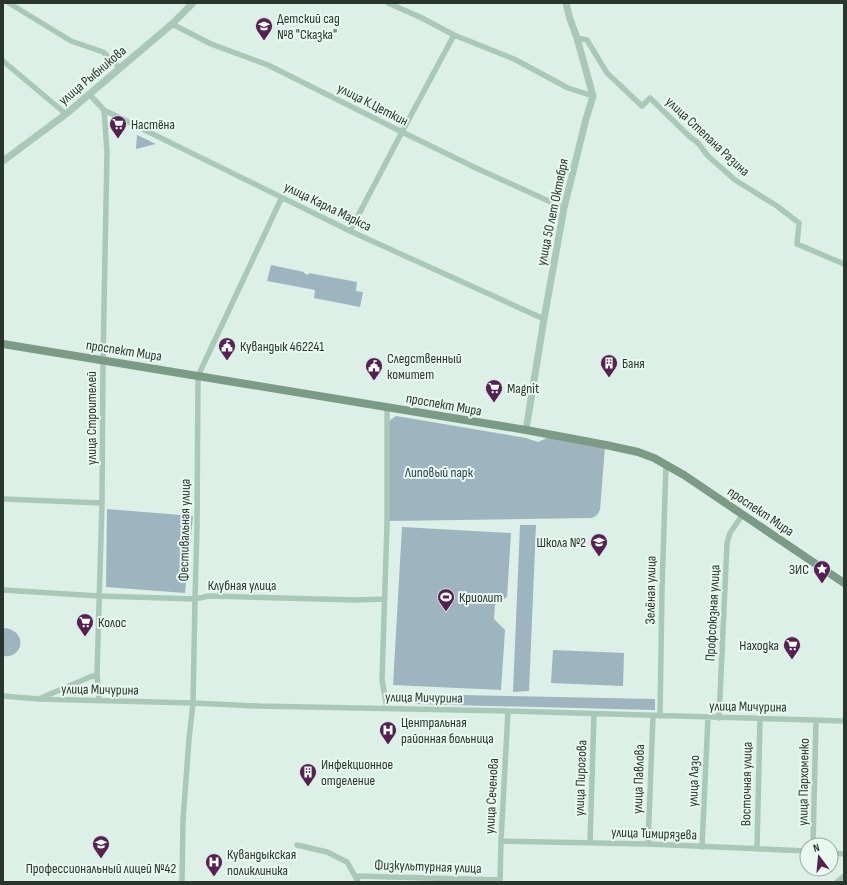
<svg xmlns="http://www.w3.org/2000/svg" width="847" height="885" font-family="'Sofia Sans Condensed',sans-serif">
  <rect width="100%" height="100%" fill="#ddf0e7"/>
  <path fill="#9eb4bf" d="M137,135L156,144L136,149Z
    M271,265L304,272V273L308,275L309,273L357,282L356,291L363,292L360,307L314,298L315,290L267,281Z
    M396,416L526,438L538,442L549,437L605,447L600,510L597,515L592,518L389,521V421Z
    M107,509L193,516L185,593L106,587Z
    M520,525H536L529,691L513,692Z
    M402,527L511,533L507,597L495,605L494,619L505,630L501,690L393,685Z
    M6,628C28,632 23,659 3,656V629Z
    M553,650L624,653L623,686L551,683Z
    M414,694L655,699V710L415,704Z"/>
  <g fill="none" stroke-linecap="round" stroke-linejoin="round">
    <path stroke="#a9c8b7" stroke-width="5.5" d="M9,3L71,41L103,52L120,68
      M388,3L422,18L454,35L514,59L568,88L593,96
      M172,24L211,44L268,65L402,132L476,168L564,208
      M577,38L587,40L607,73L642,106L650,98L689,136L698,143L708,156L735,180L777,206L799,223L797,244L844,264
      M3,61L66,114
      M89,94L104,110L107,152L103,360L102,503L97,674L99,700
      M104,110L350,231L544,319
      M350,231L402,132L454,35
      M3,499L102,503
      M3,590L99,596L195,599L209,596L355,600L385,599
      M3,696L39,699L193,703L258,706L508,711L844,721
      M41,698L97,674
      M387,708L382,680L387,524V407
      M660,716L662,589L666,464
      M719,718L727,543L730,533L743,514
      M501,841L648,844L807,851
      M590,843L594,714
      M648,844L653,716
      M297,845L327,852L347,862L355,876L358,882
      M813,845L816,720
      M702,847L708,717
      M757,849L760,719
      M831,853L844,854
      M355,876L500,880
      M182,882L183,820L189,739L193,703L195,599L197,527L198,376L282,197
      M500,882L501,841L508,711
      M837,882L844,876"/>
    <path stroke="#a9c8b7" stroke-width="7" d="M3,161L66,114L172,24L193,3
      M526,430L544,319L564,208L586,119L593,96L577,38L570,19L566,3"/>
    <path stroke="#7b9b87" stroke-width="8" d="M3,344L526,430L606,445L638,452L654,458L684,475L844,583"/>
  </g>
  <defs>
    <g id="school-pin" transform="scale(0.9)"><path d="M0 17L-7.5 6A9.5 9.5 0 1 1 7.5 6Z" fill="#542151" stroke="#e9f8f1"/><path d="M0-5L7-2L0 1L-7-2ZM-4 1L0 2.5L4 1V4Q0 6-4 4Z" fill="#fff"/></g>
    <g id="supermarket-pin" transform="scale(0.9)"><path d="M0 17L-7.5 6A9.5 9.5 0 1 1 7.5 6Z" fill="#542151" stroke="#e9f8f1"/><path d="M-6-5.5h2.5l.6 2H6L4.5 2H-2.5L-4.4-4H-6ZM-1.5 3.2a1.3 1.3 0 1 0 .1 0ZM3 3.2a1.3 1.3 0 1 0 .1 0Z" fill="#fff"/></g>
    <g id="civic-pin" transform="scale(0.9)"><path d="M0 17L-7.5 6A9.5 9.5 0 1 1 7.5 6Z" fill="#542151" stroke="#e9f8f1"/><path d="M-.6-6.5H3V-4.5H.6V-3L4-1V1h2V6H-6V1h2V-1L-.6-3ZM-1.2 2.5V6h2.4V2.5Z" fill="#fff"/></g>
    <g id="building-pin" transform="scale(0.9)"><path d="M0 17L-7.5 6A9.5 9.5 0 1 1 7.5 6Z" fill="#542151" stroke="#e9f8f1"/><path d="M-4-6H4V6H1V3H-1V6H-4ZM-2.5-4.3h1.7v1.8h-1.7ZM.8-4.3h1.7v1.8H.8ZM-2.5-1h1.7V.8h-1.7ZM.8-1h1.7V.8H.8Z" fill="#fff"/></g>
    <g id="sight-pin" transform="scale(0.9)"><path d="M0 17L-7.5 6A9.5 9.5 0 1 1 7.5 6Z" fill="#542151" stroke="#e9f8f1"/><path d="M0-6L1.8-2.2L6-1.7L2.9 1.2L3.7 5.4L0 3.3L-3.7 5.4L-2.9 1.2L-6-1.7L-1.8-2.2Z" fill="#fff"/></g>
    <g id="stadium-pin" transform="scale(0.9)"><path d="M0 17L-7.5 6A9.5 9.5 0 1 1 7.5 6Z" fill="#542151" stroke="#e9f8f1"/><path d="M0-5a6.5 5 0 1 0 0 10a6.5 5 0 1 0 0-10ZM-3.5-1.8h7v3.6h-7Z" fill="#fff"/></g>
    <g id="hospital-pin" transform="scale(0.9)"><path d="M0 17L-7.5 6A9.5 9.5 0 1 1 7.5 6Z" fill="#542151" stroke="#e9f8f1"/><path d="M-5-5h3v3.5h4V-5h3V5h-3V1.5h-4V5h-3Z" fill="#fff"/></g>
  </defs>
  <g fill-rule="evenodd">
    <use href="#school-pin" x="264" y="26"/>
    <use href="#supermarket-pin" x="118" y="124"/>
    <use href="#civic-pin" x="227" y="346"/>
    <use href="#building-pin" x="609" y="363"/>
    <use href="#civic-pin" x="374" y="366"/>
    <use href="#supermarket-pin" x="494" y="388"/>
    <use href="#school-pin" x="599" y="542"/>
    <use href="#sight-pin" x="822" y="569"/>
    <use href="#stadium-pin" x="446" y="597"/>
    <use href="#supermarket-pin" x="85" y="622"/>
    <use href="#supermarket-pin" x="792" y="645"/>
    <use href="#hospital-pin" x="388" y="730"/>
    <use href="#building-pin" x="308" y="772"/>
    <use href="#school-pin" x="101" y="844"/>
    <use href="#hospital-pin" x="214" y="862"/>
  </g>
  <g text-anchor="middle" stroke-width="4" stroke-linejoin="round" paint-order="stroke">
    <g font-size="14" fill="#29362d" stroke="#e9f8f1" text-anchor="start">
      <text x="277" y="23">Детский сад<tspan x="277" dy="16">№8 "Сказка"</tspan></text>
      <text x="131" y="129">Настёна</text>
      <text x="240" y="351">Кувандык 462241</text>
      <text x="387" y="363">Следственный<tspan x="387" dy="16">комитет</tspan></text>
      <text x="622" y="368">Баня</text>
      <text x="507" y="393">Magnit</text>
      <text x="586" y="547" text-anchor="end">Школа №2</text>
      <text x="809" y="574" text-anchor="end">ЗИС</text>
      <text x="459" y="602">Криолит</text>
      <text x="98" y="627">Колос</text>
      <text x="779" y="650" text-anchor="end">Находка</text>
      <text x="401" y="727">Центральная<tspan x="401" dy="16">районная больница</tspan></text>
      <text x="321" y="769">Инфекционное<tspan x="321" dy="16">отделение</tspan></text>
      <text x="227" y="859">Кувандыкская<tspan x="227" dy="16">поликлиника</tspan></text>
      <text x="101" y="873" text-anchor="middle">Профессиональный лицей №42</text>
    </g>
    <g font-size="14" fill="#29362d" stroke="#e9f8f1">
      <text transform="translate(92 75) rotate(-40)" y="5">улица Рыбникова</text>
      <text transform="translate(373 104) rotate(27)" y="5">улица К.Цеткин</text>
      <text transform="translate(708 136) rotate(43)" y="5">улица Степана Разина</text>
      <text transform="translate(328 206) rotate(26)" y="5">улица Карла Маркса</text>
      <text transform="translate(552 212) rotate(-78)" y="5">улица 50 лет Октября</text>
      <text transform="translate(124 350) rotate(9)" y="5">проспект Мира</text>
      <text transform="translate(444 404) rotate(10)" y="5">проспект Мира</text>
      <text transform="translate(91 418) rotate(-90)" y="5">улица Строителей</text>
      <text transform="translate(761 511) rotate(34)" y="5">проспект Мира</text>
      <text transform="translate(184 530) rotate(-89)" y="5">Фестивальная улица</text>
      <text x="242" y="590">Клубная улица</text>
      <text transform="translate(650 590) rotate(-89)" y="5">Зелёная улица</text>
      <text transform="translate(712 613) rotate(-87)" y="5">Профсоюзная улица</text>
      <text transform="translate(100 689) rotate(1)" y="5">улица Мичурина</text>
      <text transform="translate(424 697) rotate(1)" y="5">улица Мичурина</text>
      <text transform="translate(748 706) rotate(1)" y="5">улица Мичурина</text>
      <text transform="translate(580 778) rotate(-88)" y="5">улица Пирогова</text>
      <text transform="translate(638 779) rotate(-88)" y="5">улица Павлова</text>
      <text transform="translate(693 781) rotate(-88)" y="5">улица Лазо</text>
      <text transform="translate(803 782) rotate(-89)" y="5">улица Пархоменко</text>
      <text transform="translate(746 784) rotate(-89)" y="5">Восточная улица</text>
      <text transform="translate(491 796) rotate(-87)" y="5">улица Сеченова</text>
      <text transform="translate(654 833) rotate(2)" y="5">улица Тимирязева</text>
      <text transform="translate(428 866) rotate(2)" y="5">Физкультурная улица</text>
    </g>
    <g font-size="14" fill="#2e4552" stroke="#e9f8f1">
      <text x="439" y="477">Липовый парк</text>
    </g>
  </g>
  <rect width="847" height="885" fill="none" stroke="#29362d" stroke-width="8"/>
  <g transform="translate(819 857) rotate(344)"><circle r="19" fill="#e9f8f1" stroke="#9caaa3"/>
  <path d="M0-3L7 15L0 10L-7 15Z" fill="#542151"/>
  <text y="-6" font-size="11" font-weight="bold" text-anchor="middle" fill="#29362d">N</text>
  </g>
</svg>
